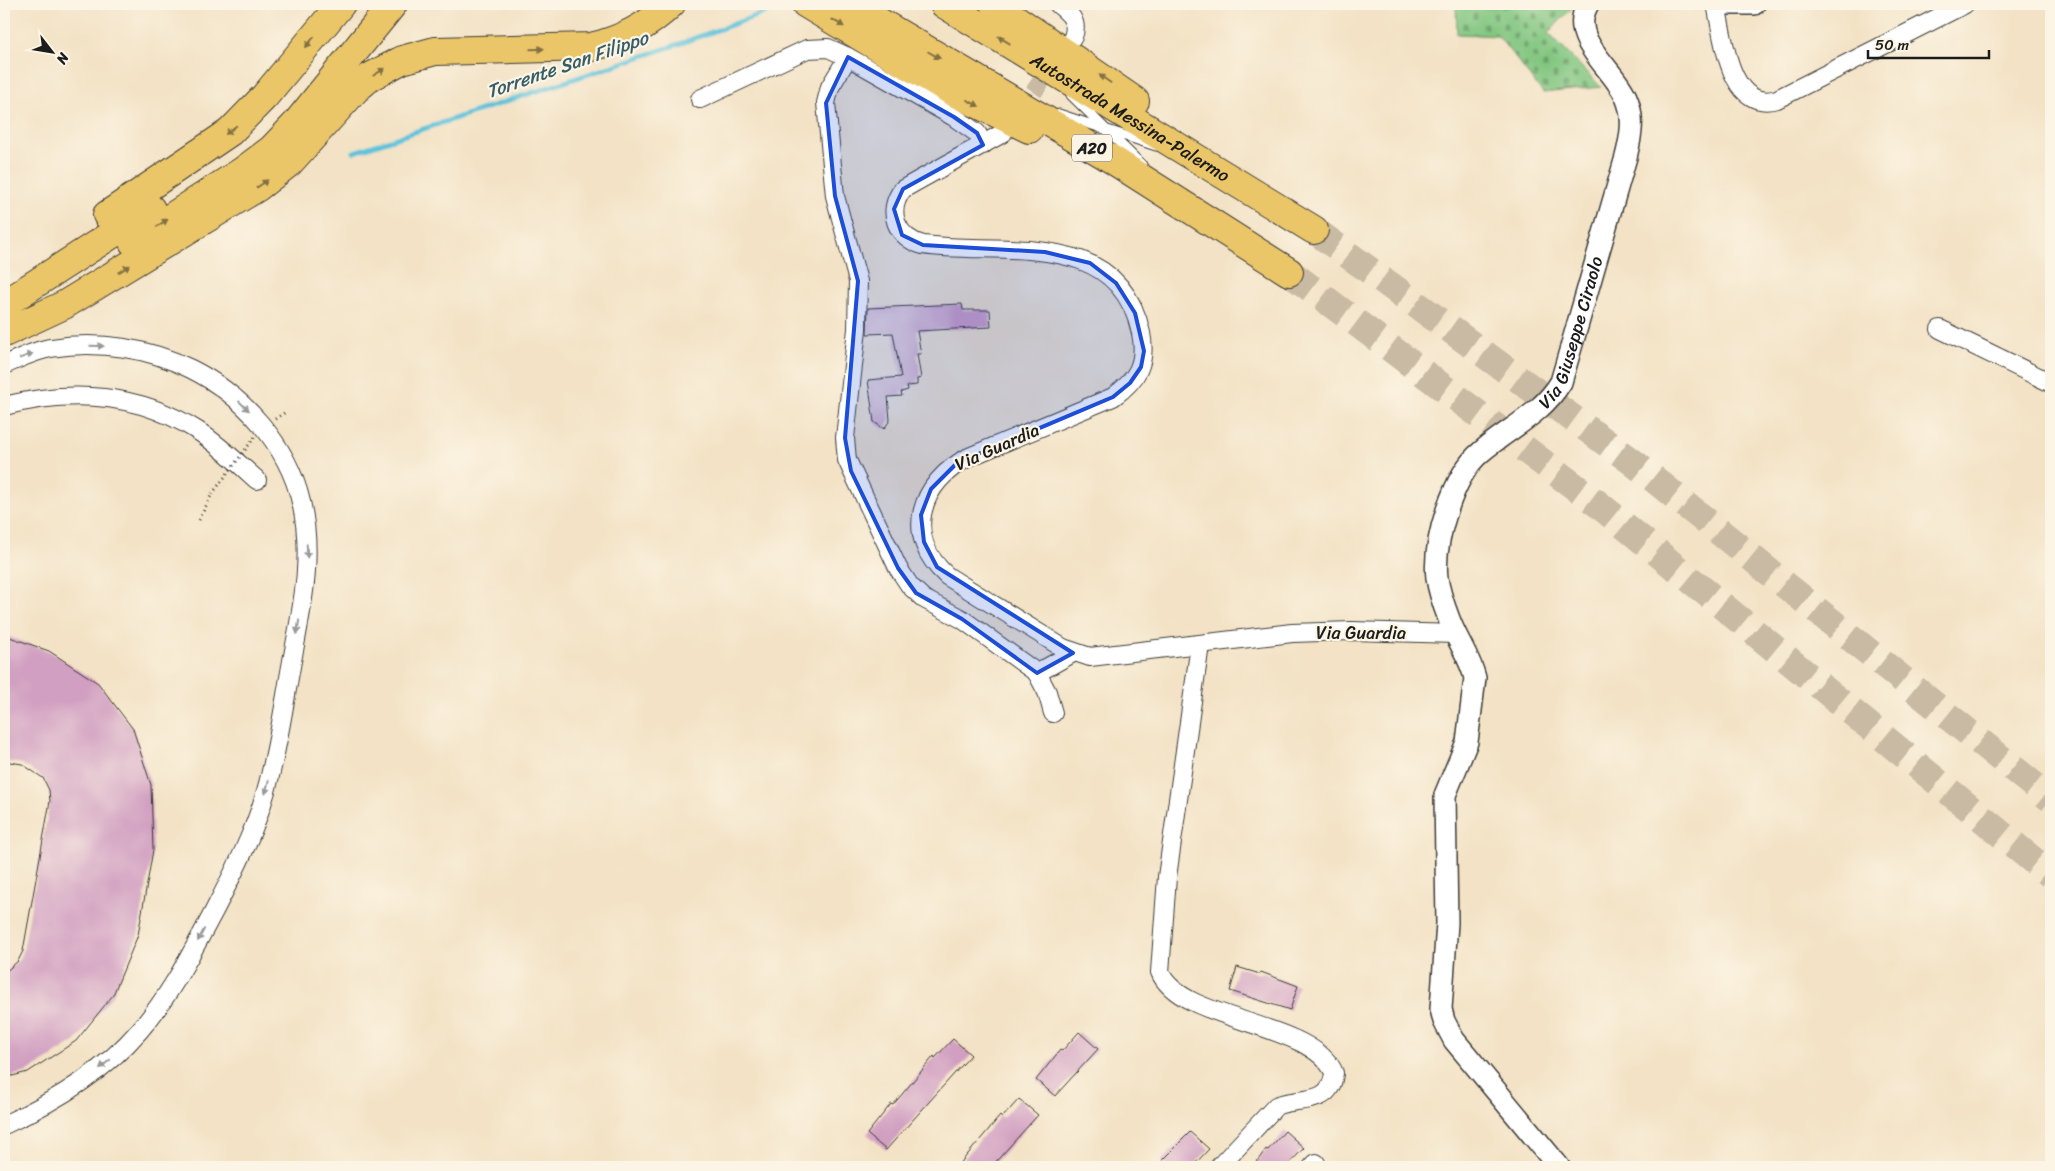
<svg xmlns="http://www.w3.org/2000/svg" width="2055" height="1171" font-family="Sriracha,sans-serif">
  <defs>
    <pattern id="cemetery-stones" width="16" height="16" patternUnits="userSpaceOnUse" patternTransform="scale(1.25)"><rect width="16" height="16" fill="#81c680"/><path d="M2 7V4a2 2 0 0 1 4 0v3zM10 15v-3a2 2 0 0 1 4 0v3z" fill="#69a068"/></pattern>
  </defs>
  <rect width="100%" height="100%" fill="#fcf5e5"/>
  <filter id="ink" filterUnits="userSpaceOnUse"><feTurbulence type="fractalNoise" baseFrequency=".02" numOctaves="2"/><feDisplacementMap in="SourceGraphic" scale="10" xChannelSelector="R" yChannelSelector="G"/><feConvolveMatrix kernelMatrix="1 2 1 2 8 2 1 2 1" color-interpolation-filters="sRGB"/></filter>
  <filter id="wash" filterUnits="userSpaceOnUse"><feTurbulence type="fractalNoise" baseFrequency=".0096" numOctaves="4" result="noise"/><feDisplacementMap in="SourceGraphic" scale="20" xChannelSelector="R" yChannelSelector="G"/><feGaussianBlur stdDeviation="1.12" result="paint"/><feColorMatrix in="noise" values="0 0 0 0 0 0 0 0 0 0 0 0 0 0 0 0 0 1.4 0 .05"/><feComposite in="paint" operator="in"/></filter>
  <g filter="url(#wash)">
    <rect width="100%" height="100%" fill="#f3e2c5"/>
    <path fill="url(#cemetery-stones)" stroke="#4e714e" d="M1456,4H1570L1573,7L1548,33L1601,87L1543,93L1498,36L1457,34Z"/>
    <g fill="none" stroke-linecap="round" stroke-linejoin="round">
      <path stroke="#5dc2db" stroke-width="5" d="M354,152L673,46L789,4"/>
    </g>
    <g id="blocks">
      <path fill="#d19fc1" d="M962,304L963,310H990L991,327L917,331L921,354H917L921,378L917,379V385L907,386L908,390L901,392L902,396L888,397L890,420L884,429L874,422L868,380L901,377L893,333L867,334L868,308Z
        M4,635L49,651L98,683L133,729L151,785L153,850L138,935L113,995L76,1041L28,1072L4,1078V973L18,961L23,951L50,801L49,790L43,778L22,764L4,761Z
        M1237,967L1260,974L1261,972L1298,986L1290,1010L1230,991Z
        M1079,1032L1098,1049L1055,1096L1036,1080L1060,1050L1062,1051Z
        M953,1039L971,1055L886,1150L867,1134L891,1104L893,1105L934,1056L935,1058Z
        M1019,1099L1038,1115L991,1167H957L1000,1116L1002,1118Z
        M1285,1131L1304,1148L1286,1167H1253L1266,1149L1268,1150Z
        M1190,1132L1209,1149L1192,1167H1168L1162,1160Z"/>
    </g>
  </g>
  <g filter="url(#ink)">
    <use href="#blocks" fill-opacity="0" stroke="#3c3a35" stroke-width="1"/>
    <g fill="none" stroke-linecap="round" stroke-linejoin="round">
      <path stroke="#c8baa3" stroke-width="18" stroke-dasharray="18 9" stroke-linecap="butt" d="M1018,114L1055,62"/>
      <path stroke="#c8baa3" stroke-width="28" stroke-dasharray="28 14" stroke-linecap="butt" d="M1314,230L1634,463L2051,799
        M1289,272L1598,504L2051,875"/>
      <g stroke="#3c3a35" stroke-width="11">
        <path id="service" d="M1071,95L1142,165
          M1059,114L1156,146"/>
      </g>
      <g stroke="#3c3a35" stroke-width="20">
        <path id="minor" d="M1058,4C1069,13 1079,21 1073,37
          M1716,4C1723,35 1729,113 1777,99L1965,4
          M848,57L830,87L826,103L835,196L858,281L857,329L845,438L847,460L898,568L910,586L924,599L962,619L1037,673L1047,692L1053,713
          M700,99L807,49L828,48L848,57L954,117L977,133L983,145
          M1003,133L903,189C885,212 897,238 923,245C1003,256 1118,226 1141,333C1147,363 1137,380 1113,397L969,457C920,482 902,536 947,576L1063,648L1090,657L1292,633L1352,631L1456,634
          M1940,329L2051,383
          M4,365C19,359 35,350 51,348C97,340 149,348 191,369C243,395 288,445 301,502C314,555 302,608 292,661C284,704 278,749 266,791C254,834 233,874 213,913C191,954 170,996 139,1031C103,1073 54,1102 4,1125
          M4,406C71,389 139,393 198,431C219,445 238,463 257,480
          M1200,645L1167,877L1160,972C1180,1022 1313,1021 1334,1073C1331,1108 1297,1096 1276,1106L1219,1167
          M1037,673L1073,653
          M1312,1167L1316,1163"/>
      </g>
      <g stroke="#3c3a35" stroke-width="24">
        <g id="tertiary">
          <path d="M1727,4H1754"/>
          <path id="s1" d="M1559,1167L1454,1040L1444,1021L1441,1009L1447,923L1445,795L1467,742L1475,678C1470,657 1456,639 1449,619C1444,606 1439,592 1437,578C1433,542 1453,475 1481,452C1509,428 1542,414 1561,382L1626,157C1631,137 1635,117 1626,97C1613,67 1567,39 1588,4"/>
        </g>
      </g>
      <g stroke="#3c3a35" stroke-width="30">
        <g id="motorway">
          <path d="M806,4L953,92L1029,129"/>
          <path d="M849,4L1105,155L1289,272"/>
          <path id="s2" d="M944,4L1314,230"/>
          <path d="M994,4L1135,101"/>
          <path d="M107,215L230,132L265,96L341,4"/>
          <path d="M133,242L244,170L272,149L295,125L393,4"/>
          <path d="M4,304L151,209"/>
          <path d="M4,333L64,305L258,187L289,163L356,89L370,77L402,60L435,51L591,47C622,40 648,26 671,4"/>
        </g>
      </g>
      <path stroke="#3c3a35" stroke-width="3" stroke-dasharray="1 4" stroke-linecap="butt" d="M275,419L287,411
        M199,520L212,494"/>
      <use href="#service" stroke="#fff" stroke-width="9"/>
      <use href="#minor" stroke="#fff" stroke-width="18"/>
      <use href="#tertiary" stroke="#fff" stroke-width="21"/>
      <use href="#motorway" stroke="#ebc669" stroke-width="28"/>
      <path stroke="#3c3a35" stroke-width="3" stroke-dasharray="1 4" stroke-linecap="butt" d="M212,494L257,434"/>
    </g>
    <defs><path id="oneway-solid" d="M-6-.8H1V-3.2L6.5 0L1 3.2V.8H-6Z" transform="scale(1.25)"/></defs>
    <g fill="#847142">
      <use href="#oneway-solid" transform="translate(838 23) rotate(31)"/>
      <use href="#oneway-solid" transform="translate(1004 40) rotate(-149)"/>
      <use href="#oneway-solid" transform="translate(310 42) rotate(129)"/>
      <use href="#oneway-solid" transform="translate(537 49) rotate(-1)"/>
      <use href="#oneway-solid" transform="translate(934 55) rotate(30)"/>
      <use href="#oneway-solid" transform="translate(379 72) rotate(-32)"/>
      <use href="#oneway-solid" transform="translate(1105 79) rotate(-145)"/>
      <use href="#oneway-solid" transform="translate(973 103) rotate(27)"/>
      <use href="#oneway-solid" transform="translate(231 130) rotate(141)"/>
      <use href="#oneway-solid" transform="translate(262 184) rotate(-35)"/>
      <use href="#oneway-solid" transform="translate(162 223) rotate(-33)"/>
      <use href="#oneway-solid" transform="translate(124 269) rotate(-31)"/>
    </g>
    <g fill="#999">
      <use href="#oneway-solid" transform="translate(97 346) rotate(2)"/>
      <use href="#oneway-solid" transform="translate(26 356) rotate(-20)"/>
      <use href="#oneway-solid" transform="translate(244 406) rotate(43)"/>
      <use href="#oneway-solid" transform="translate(307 551) rotate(88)"/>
      <use href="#oneway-solid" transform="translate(298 627) rotate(100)"/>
      <use href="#oneway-solid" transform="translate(267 787) rotate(104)"/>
      <use href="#oneway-solid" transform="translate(201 935) rotate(118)"/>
      <use href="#oneway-solid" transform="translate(105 1064) rotate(140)"/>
    </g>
  </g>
  <path fill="#1d4ed8" fill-opacity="0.2" stroke="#1d4ed8" stroke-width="4" stroke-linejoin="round" d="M848,57L954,117L977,133L983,145L903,189L894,209L902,235L923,245L1045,252L1090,263L1116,283L1135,313L1144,351L1141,367L1130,383L1113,397L957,463L931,489L921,515L924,542L937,567L1073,653L1037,673L962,619L916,593L898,568L851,471L845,438L858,281L835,196L826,103Z"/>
  <g text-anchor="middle" stroke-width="4.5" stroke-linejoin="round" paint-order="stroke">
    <rect fill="#fcf5e5" stroke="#5f5d58" stroke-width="1" x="1072" y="134.5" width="40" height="27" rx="4"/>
    <g font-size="16" font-weight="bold" fill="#1c1c1c">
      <text x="1092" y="154">A20</text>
    </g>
    <g font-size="18" fill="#1c1c1c" stroke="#fcf5e5">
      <text dy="6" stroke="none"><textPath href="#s2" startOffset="218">Autostrada Messina-Palermo</textPath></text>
      <text dy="6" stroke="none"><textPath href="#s1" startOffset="936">Via Giuseppe Ciraolo</textPath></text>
      <text transform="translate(997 447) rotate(-24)" y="6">Via Guardia</text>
      <text x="1361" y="639">Via Guardia</text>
    </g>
    <g font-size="19" font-style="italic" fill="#365e68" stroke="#fcf5e5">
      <text transform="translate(567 64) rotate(-19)" y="7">Torrente San Filippo</text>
    </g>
  </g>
  <rect width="2055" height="1171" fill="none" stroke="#fcf5e5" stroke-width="20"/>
  <g transform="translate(52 52) rotate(121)" stroke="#fcf5e5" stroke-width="4" paint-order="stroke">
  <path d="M0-4L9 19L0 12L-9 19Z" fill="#1c1c1c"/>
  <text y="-8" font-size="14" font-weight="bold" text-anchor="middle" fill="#1c1c1c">N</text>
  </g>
  <path d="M1868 50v8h121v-8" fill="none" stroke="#1c1c1c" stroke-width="2.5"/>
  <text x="1875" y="50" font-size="15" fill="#1c1c1c" stroke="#fcf5e5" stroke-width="4" paint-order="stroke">50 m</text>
</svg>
